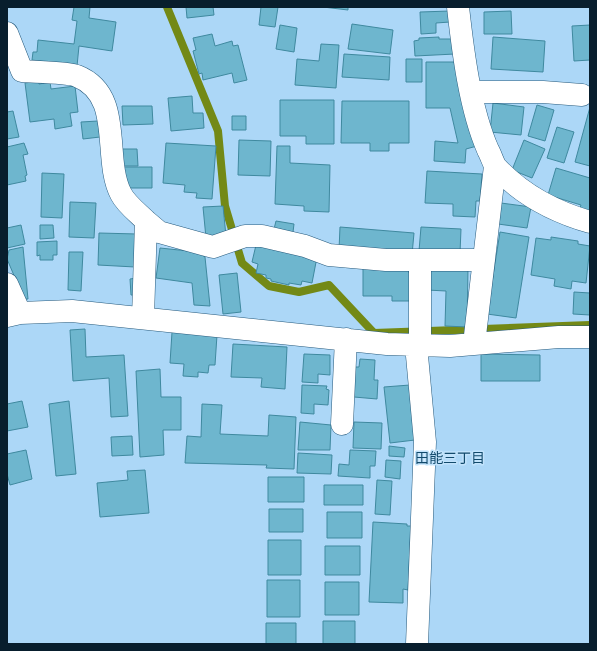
<svg xmlns="http://www.w3.org/2000/svg" width="597" height="651" font-family="'IBM Plex Serif','Noto Sans JP',serif">
  <rect width="100%" height="100%" fill="#acd7f7"/>
  <g fill="none" stroke-linecap="round" stroke-linejoin="round">
    <path stroke="#738916" stroke-width="8" d="M167,7L218,131L225,206L242,263L269,286L299,292L329,285L374,333L590,325"/>
  </g>
  <path fill="#6eb6ce" stroke="#3f899f" d="M74,7H90L89,18L116,22L112,51L79,46L77,66L32,60L33,52H37L38,40L74,44L77,21L72,20Z
    M186,7H213L214,15L187,18Z
    M261,7H278L275,27L259,25Z
    M323,7H348V10Z
    M450,11V22L436,23V33L421,34L420,12Z
    M511,11L512,34H484V12Z
    M352,24L393,30L390,54L348,49Z
    M280,25L297,28L294,52L276,49Z
    M590,25V60L574,61L572,26Z
    M212,34L215,46L232,41L233,46L238,45L247,80L234,83L232,73L203,80L202,73L199,74L193,51L196,50L193,38Z
    M439,37V39H454L455,54L415,56L414,41L419,40V38Z
    M493,37L545,41L543,72L491,69Z
    M321,44L339,45L336,88L295,85L297,59L319,61Z
    M344,54L390,57L389,80L342,77Z
    M406,59H422V82H406Z
    M426,62H457L477,146L466,149L465,163L434,161L435,141L458,143L450,108H426Z
    M39,81V84L50,82L51,89L75,86L78,112L70,113L72,126L55,129L54,119L30,122L25,83Z
    M192,96L193,113H203L204,128L171,131L168,98Z
    M280,100H334V144H306V136H280Z
    M342,101H409V143H389V151H370V143H341Z
    M493,103L524,107L521,135L490,132Z
    M537,105L554,110L545,141L528,136Z
    M122,106H152L153,124L123,125Z
    M590,107V166L575,162Z
    M13,111L19,137L7,139V112Z
    M232,116H246V130H232Z
    M98,121L100,137L83,139L81,122Z
    M557,127L574,132L564,163L547,158Z
    M239,140L271,141L270,176L238,175Z
    M524,140L545,149L532,178L512,170Z
    M24,143L28,154L23,155L27,175L25,176L26,181L7,185V147Z
    M166,143L216,146L212,199L196,198L197,193L184,192L185,185L163,183Z
    M277,146H290V163L330,165L329,212L304,211V206L275,204Z
    M122,149H137L138,166H122Z
    M123,167H152V188H123Z
    M556,168L590,178V211L580,208L581,205L548,195Z
    M427,171L482,174L480,201H476L475,217L453,216V204L425,203Z
    M42,173L64,174L62,218L41,217Z
    M70,202L96,203L94,238L69,237Z
    M501,203L531,207L527,228L498,224Z
    M223,206L226,236L206,238L203,207Z
    M276,221L294,224L293,232L274,229Z
    M21,225L25,244L7,248V228Z
    M40,225H53L54,238L40,239Z
    M340,227L414,233L412,255L339,250Z
    M421,227L461,229L460,253L419,251Z
    M500,232L529,237L516,318L487,314Z
    M99,233L137,234L135,267L98,265Z
    M551,237L578,241V244L590,246L586,283L572,281L571,289L554,286L555,279L531,275L536,238L551,240Z
    M57,241V255H53V260H40V255L37,256V242Z
    M256,245L317,257L312,283L302,281L301,285L289,283V285L271,281V279L266,278V275L256,273L258,264L252,262Z
    M23,247L28,299H24L7,259L9,250Z
    M160,248L198,252L205,257L210,306L194,305L192,283L156,278Z
    M69,252H83L81,291L68,290Z
    M428,262L468,268L467,327L445,326L446,291L427,290Z
    M363,266L409,267V273H415V301H392V296H363Z
    M237,273L241,312L223,314L219,275Z
    M137,278L138,295H131L130,279Z
    M574,292L590,293V315L573,314Z
    M85,329L86,357L124,355L128,416L111,417L109,378L73,381L70,330Z
    M172,332L217,335L215,365H209L208,373L198,372V377L183,376L184,364L170,363Z
    M233,344L287,347L285,389L261,387L262,378L231,377Z
    M304,354L330,355V375L318,374V383L302,382Z
    M481,354L540,355V381H481Z
    M360,359L375,360L374,380H378L377,399L354,397L355,367H359Z
    M160,369L161,397H181V430H163L164,455L140,457L136,371Z
    M302,385L327,386L326,389L329,390L328,405L314,404V414L301,413Z
    M410,385L415,440L390,443L384,387Z
    M22,401L28,427L7,431V404Z
    M69,401L76,474L56,476L49,404Z
    M202,404L222,405L220,434L268,436L269,415L296,417L294,469L266,468L267,465L185,463L187,436L201,437Z
    M300,422L331,425L330,450H298Z
    M354,422L382,423L381,449L353,448Z
    M132,436L133,455L112,456L111,437Z
    M389,446L405,448L404,457L389,456Z
    M26,450L32,479L10,485L7,474V454Z
    M350,450L376,451L375,466H370V478L338,476L339,464L349,465Z
    M298,453L332,455L331,474L297,473Z
    M386,460L401,461L400,479L385,477Z
    M145,470L149,513L100,517L97,483L128,480L127,471Z
    M268,477H304V502H268Z
    M377,480L392,481L390,515L375,514Z
    M324,485H363V505H324Z
    M269,509H303V532H269Z
    M327,512H362V538H327Z
    M373,522L407,524V526H411L408,590L403,589V603L369,602Z
    M268,540H301V575H268Z
    M325,546H360V575H325Z
    M267,580H300V617H267Z
    M325,582H359V615H325Z
    M323,621H355V644H323Z
    M266,623H296V644H266Z"/>
  <g fill="none" stroke-linecap="round" stroke-linejoin="round">
    <g stroke="#265a7d" stroke-width="23">
      <path id="minor" d="M458,7C463,52 470,109 488,150C491,155 493,163 496,167C521,194 555,212 590,222
        M7,33L22,71C35,72 68,72 77,76C125,95 102,158 121,194C126,204 138,213 146,221L143,318
        M472,92H543L582,95
        M146,221L159,232L213,247L245,236H262L305,246L329,255L386,260H484
        M420,260V345
        M7,284L20,313
        M7,316L20,313L72,311L387,344L450,346L559,337H590
        M474,344L495,166
        M416,345L425,442L417,644
        M342,424L346,339"/>
    </g>
    <use href="#minor" stroke="#fff" stroke-width="22"/>
  </g>
  <g text-anchor="middle" stroke-width="3" stroke-linejoin="round" paint-order="stroke">
    <g font-size="14" fill="#124a6c" stroke="#c2e3fb">
      <text x="450" y="463">田能三丁目</text>
    </g>
  </g>
  <rect width="597" height="651" fill="none" stroke="#081e2d" stroke-width="16"/>
</svg>
